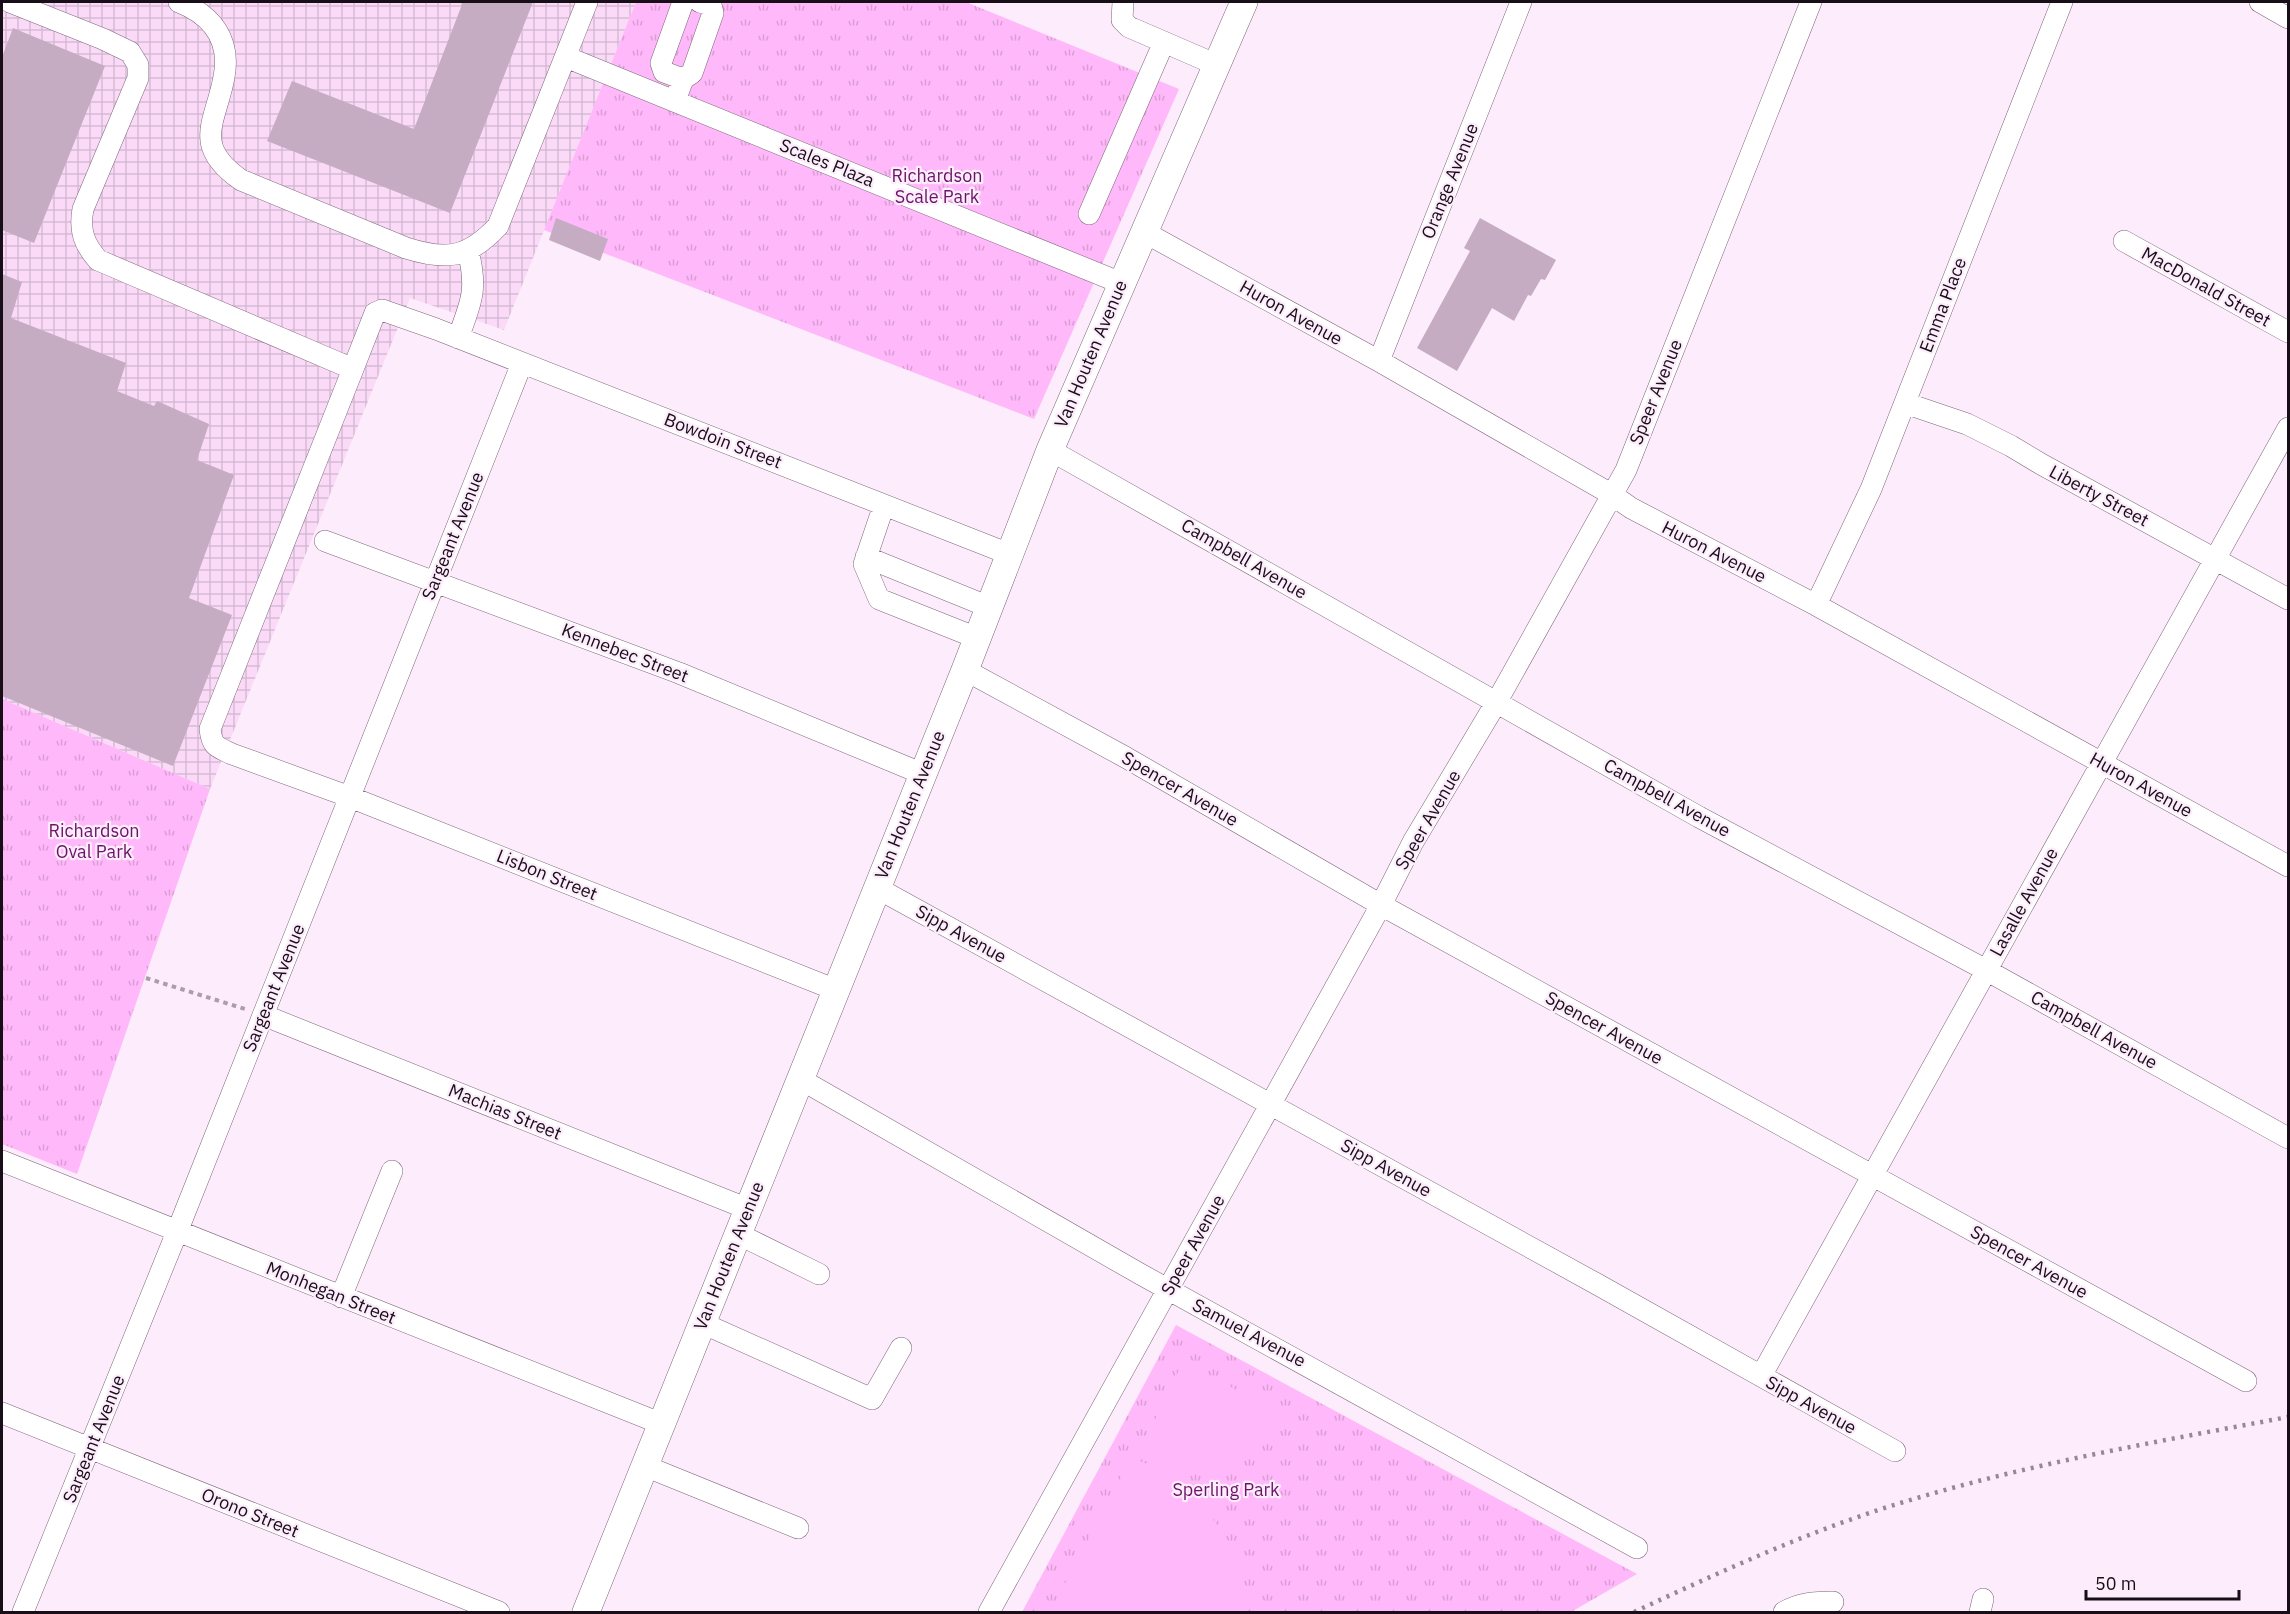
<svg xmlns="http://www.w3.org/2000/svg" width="2290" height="1614" font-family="'IBM Plex Sans',sans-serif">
  <defs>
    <pattern id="industrial-grid" width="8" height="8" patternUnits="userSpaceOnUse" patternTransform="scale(1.5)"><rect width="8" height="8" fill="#fbdaf8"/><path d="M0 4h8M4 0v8" fill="none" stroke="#d6bad4"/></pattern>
    <pattern id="grass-tufts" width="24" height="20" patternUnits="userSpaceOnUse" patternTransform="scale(1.5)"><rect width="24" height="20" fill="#ffb8f9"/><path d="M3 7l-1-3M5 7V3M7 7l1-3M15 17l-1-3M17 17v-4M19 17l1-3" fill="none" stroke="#da9dd5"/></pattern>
  </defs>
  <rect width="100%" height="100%" fill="#fdecfb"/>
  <path fill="url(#industrial-grid)" d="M2,2H636L504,330L410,298L210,789L2,699Z"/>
  <path fill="url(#grass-tufts)" d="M636,2H966L1179,89L1034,419L544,230Z
    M2,699L210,789L77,1174L2,1144Z
    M1176,1325L1637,1574L1571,1612H1022Z"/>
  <path fill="#ffb8f9" d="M1197,1368L1279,1414C1264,1452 1227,1478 1185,1474C1169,1473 1152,1462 1138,1455L1179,1370Z
    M1131,1458C1139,1461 1149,1464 1156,1469C1185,1487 1225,1525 1236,1558C1241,1576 1244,1594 1246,1612H1050Z"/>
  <path fill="#c5acc3" d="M463,2H533L450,213L267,141L292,81L414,129Z
    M13,28L105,66L34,243L2,230V57Z
    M556,218L608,239L600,261L549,240Z
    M1480,218L1556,260L1545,280L1541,279L1531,296L1528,295L1514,321L1492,308L1457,371L1417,348L1470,251L1464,248Z
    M2,274L22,282L11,318L126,363L117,391L154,406L157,401L209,424L197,460L234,475L189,598L232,615L173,766L2,696Z"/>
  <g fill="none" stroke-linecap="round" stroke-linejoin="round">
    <g stroke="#7e677c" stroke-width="22">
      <path id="minor" d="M10,2L103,39L130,52L138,65V78L83,209C79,231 84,244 98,260L353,369
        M179,2C212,15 231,40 224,77C216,122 191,145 241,180L406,248C447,261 468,258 498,226L587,2
        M683,2L661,63L664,72L683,79
        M1123,2L1122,20L1129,27L1217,65
        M2260,2L2288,18
        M566,57L1121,283
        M675,101L683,79L692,73L713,13L711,5L700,2
        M1089,214L1164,42
        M1144,232L1379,361L1611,494L1631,508L1816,605L2288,866
        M2124,241L2288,332
        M458,338C471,303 478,289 468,251
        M1379,361L1521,2
        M1905,403L1967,424L2011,446L2041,464L2288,599
        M1050,450L1699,817L1986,970L2288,1138
        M884,505L864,564L879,599L977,638
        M325,541L679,673L923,774
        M866,557L989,607
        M1816,605L1871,489L2062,2
        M965,670L1125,757L1381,905L2246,1381
        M877,888L1595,1283L1895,1451
        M836,990L350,797L232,754C217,747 212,747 210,729L353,369L375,313L382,310L436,329L1009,554
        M263,1015L748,1209
        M800,1079L1142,1275L1637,1548
        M2,1161L662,1424
        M738,1234L819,1274
        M341,1297L392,1171
        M702,1323L872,1399L901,1348
        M1761,1376L2288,428
        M2,1413L499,1612
        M645,1466L798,1528
        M23,1612L177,1232L522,363
        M989,1612L1381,905L1413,842L1496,703L1626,470L1811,2
        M1784,1612C1800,1603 1815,1602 1833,1602
        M1980,1612L1983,1599"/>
    </g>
    <g stroke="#7e677c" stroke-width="28">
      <path id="major" d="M586,1612L965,670L1050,450L1244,2"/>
    </g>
    <path stroke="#ab9daa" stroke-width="4" stroke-dasharray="4.5 4.5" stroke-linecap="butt" d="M146,978L245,1009"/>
    <use href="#minor" stroke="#fff" stroke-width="21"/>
    <use href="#major" stroke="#fff" stroke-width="27"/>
    <path stroke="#958894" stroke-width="4.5" stroke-dasharray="3 6" stroke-linecap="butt" d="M1634,1612C1722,1571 1813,1529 1907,1501C2032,1463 2161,1441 2288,1417"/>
  </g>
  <g text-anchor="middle" stroke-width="4.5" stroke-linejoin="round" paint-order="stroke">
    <g font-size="18" fill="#170e17" stroke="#fdecfb">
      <text transform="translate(827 163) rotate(22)" y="6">Scales Plaza</text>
      <text transform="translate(1450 181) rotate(-68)" y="6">Orange Avenue</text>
      <text transform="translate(2206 287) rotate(29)" y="6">MacDonald Street</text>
      <text transform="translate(1943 305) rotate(-69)" y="6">Emma Place</text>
      <text transform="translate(1291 313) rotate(29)" y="6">Huron Avenue</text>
      <text transform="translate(1091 354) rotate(-67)" y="6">Van Houten Avenue</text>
      <text transform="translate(1656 392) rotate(-68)" y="6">Speer Avenue</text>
      <text transform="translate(723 441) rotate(21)" y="6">Bowdoin Street</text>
      <text transform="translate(2099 496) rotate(28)" y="6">Liberty Street</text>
      <text transform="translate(453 536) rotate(-68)" y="6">Sargeant Avenue</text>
      <text transform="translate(1714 552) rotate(27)" y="6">Huron Avenue</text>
      <text transform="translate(1244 559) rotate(30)" y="6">Campbell Avenue</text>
      <text transform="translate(625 653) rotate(21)" y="6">Kennebec Street</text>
      <text transform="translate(2141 785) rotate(29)" y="6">Huron Avenue</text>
      <text transform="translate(1180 789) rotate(30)" y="6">Spencer Avenue</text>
      <text transform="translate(1667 798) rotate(29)" y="6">Campbell Avenue</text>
      <text transform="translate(910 805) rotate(-68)" y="6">Van Houten Avenue</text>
      <text transform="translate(1428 820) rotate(-60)" y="6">Speer Avenue</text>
      <text transform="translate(547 875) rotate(22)" y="6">Lisbon Street</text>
      <text transform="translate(2024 902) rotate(-61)" y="6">Lasalle Avenue</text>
      <text transform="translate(961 934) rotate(29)" y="6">Sipp Avenue</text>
      <text transform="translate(274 988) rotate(-68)" y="6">Sargeant Avenue</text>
      <text transform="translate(1604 1028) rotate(29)" y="6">Spencer Avenue</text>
      <text transform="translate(2094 1030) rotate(29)" y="6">Campbell Avenue</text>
      <text transform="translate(505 1112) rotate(22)" y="6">Machias Street</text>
      <text transform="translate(1386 1168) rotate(29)" y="6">Sipp Avenue</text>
      <text transform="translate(1193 1245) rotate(-61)" y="6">Speer Avenue</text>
      <text transform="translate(729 1256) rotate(-68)" y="6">Van Houten Avenue</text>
      <text transform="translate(2029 1262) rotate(29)" y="6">Spencer Avenue</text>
      <text transform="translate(331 1293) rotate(22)" y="6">Monhegan Street</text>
      <text transform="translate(1249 1333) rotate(28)" y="6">Samuel Avenue</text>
      <text transform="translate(1811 1405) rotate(29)" y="6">Sipp Avenue</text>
      <text transform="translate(94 1439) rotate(-68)" y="6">Sargeant Avenue</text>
      <text transform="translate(250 1513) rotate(22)" y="6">Orono Street</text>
    </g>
    <g font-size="18" fill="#6a1468" stroke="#fdecfb">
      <text x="937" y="182">Richardson<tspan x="937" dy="21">Scale Park</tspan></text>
      <text x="94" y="837">Richardson<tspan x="94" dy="21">Oval Park</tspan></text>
      <text x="1226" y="1496">Sperling Park</text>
    </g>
  </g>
  <rect width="2290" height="1614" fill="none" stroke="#170e17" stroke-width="6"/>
  <path d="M2086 1590v9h153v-9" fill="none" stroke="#170e17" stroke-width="3"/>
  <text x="2095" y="1590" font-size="18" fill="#170e17" stroke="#fdecfb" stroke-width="4.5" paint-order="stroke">50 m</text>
</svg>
